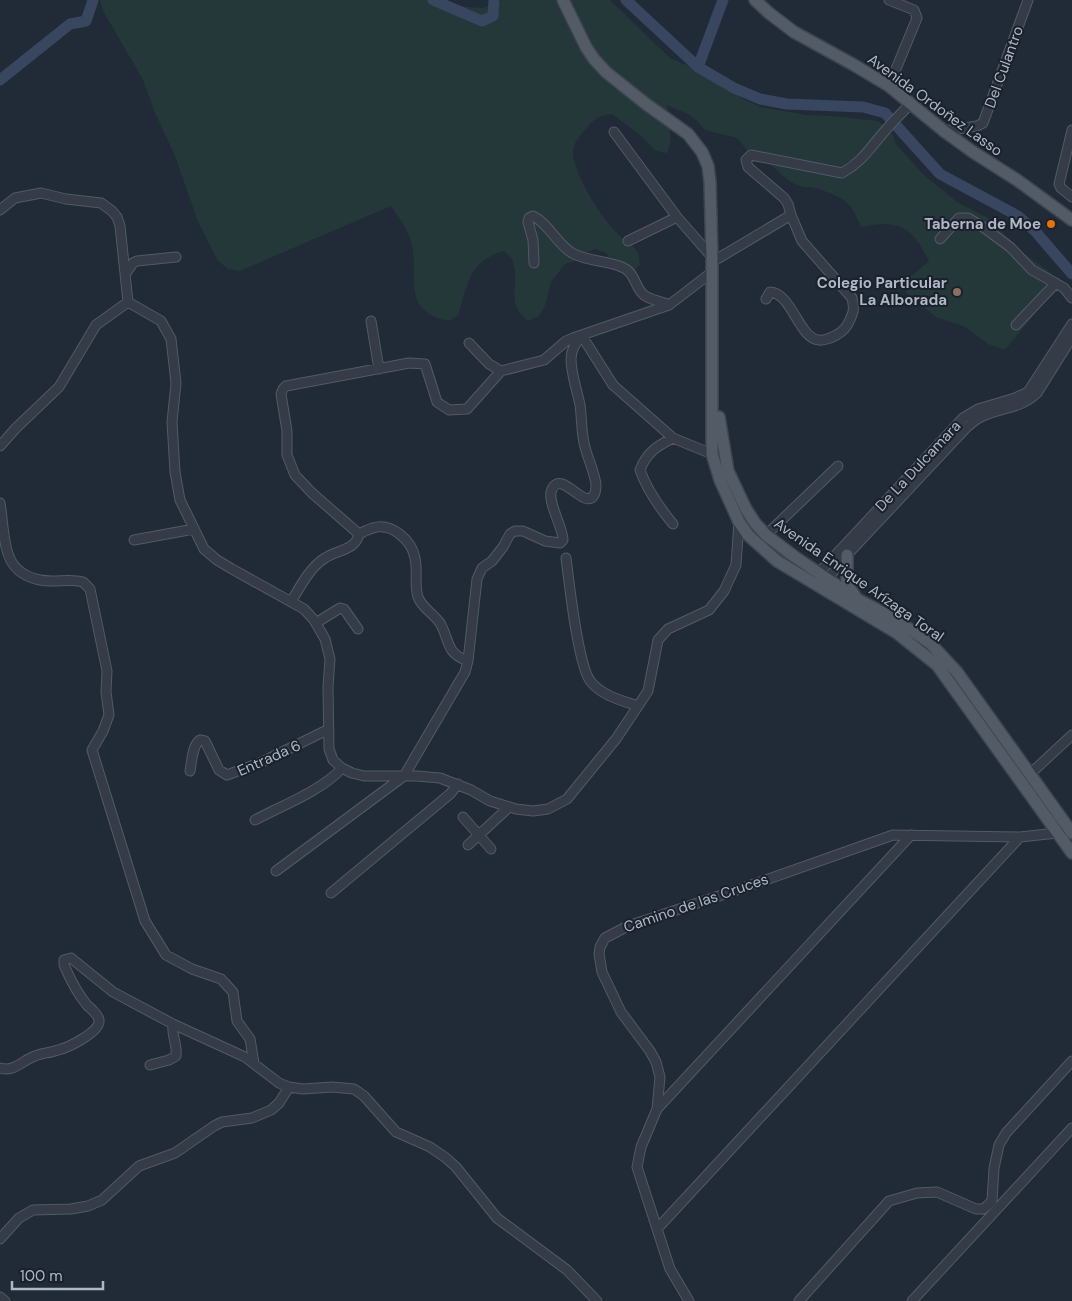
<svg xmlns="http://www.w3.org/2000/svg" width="1072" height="1301" font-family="'DM Sans',sans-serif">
  <rect width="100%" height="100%" fill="#212a37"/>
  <path fill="#243739" d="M100,0H441L456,6L482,8L503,0H610L670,58L707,74L743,99L761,107L807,115L833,116L878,121L892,133L896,144L923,174L957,202L988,218L1022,252L1062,281L1005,350L988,344L963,326L936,317L906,293L909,278L929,261C912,227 900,219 861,227C857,219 852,205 845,201C838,196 827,192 819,189C810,186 803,189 793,183C778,175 769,157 751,155L737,138L705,130L698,122L690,115L667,105L671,141L667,153L656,151L640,135L612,114C596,116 594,120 584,131C579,137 573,144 573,151C572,172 601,217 616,232C622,239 634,245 638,253C639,256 639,262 640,265L631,272L619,271L606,253L595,249L586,253L577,261L565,264L551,282L545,306L539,316L528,321C503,302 522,283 512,260C511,257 507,254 504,251C469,261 468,284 458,315L449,321C396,311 423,269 409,236C405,225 397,215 391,206L240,271L228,269L218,261L197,219L175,156L156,115L142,78L103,11Z"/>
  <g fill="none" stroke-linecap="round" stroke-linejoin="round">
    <path stroke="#38475f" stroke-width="11" d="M433,0L482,21L493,16L494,0
      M626,0L698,67L734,88L760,99L787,104L863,107L885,113L940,174L1018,216L1035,231L1072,274
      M698,67L723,0
      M0,80L70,24L86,21L93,0"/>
    <g stroke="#525a65" stroke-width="11">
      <path id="minor" d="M889,0L914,10L917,18L889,86
        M1072,130L1059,184L1061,188L1072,197
        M944,131L977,126L983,123L1028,0
        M614,132L677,217L712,257
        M0,210L15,198L41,193L66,199L101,203L112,211L117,217L120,226L128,302L161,321L171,339L176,383L172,422L175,472L180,500L204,549L217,560L232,569L304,609L314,620L325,639L330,659L328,687L329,749L333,760L342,768L352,773L364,776H417L440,778L471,790L490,801L516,809L533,811L548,809L567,799L616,739L648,691L658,640L668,629L709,610L724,591L736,565L739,521
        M940,239L959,218H968L983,227L1010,247L1032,270L1064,288L1072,298
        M628,241L677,217
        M712,262L791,215L788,204L784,198L748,167L746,160L751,155L842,173C862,162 869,149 884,132C892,122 902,113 911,103
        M534,263L533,240L528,222L529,218L533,216C548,223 557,244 572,253C588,262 608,260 624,268C635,273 635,288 644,295C650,300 661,301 669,305
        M126,273L133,263L137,261L176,257
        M766,299L770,292C792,293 799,339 819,340C822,341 827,339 830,338C838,335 844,331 848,324C853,313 855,311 852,298L802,241L791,215
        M371,321L379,369
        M1016,325L1056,283
        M469,343L489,364L501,371L544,360L566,341L573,338L669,305L712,272
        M0,446L16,428L59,387L96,325L128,302
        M0,503C6,538 0,572 40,580C54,583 69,578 83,582L90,589L107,671L106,692L109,715L103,731L92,750L145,921L166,955L192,969L221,979L233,992L237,1021L250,1039L254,1063
        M673,524C659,507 647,490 640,470C647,452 657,446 673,438
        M766,535L838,466
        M134,540L194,529
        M566,558C569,581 578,667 591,682C603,696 620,700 638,706
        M816,576L963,418L978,409L1015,398L1028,392L1072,324
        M824,583L847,555L967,427C972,423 977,418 983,416C1003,407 1020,409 1037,393L1072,337
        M291,602C300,587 310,567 325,558C337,550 356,550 359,534
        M316,623L340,608L344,609L358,629
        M468,661C445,653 450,640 440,623C433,613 422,608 418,597C414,585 418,571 415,558C412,541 392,522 373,528C368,529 364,532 359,534L312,493L295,475L287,455V431L281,394L283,389L286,386L409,363L425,364L437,402L449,410L467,409L501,371
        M190,771C192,762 192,745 200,740L205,741L219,770L227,775L262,762L329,729
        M1030,774L1072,735
        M463,817L491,849
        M255,820C281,806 323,790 342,768
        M468,845L508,808
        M276,871L404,776L465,672L468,661L477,579L482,568L492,561L503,547L510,534L515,531H523L545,541L560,543L563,540C563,526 546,501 552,489C562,469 584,511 594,495C596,492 596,487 596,484C594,471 588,459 585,447C581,433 582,418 580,405C577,390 571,374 571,359C571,350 576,342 582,336L613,385L673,438L712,454
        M331,893L450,794L458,784
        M150,1065L169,1060L176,1056C178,1045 171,1035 173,1024
        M0,1068C13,1073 23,1060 35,1056C42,1053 50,1053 58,1050C67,1048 101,1032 99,1020C98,1014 91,1009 87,1005C77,993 70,979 64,965V960L71,958L113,992L173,1024L245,1057L279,1083L289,1087L303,1089L332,1087L354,1089L364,1096L396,1132L430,1147L446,1158L456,1167L497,1218L567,1270L597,1301
        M657,1109L911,835
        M657,1229L1020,837
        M0,1239L19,1218L33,1210L71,1209L88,1206L102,1200L139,1166L175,1153L214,1126L222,1122L252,1118L271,1110L279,1103L289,1087
        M0,1297L5,1301
        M689,1301L670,1269L637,1167L641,1147L657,1109L660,1077L656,1062L650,1051L621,1012L602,972L599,954L600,947L605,938L628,926L740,889L893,835L1020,837L1057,833L1068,827
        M799,1301L889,1201L917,1193L937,1192L976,1209H983L987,1206L992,1201L994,1168L999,1145L1006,1133L1072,1061
        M912,1301L1072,1128"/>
    </g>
    <g stroke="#3e4551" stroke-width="14">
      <path id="major" d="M563,0L586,47L594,59L606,72L646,104L688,134L702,152L708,166L710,182L712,257V454L720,480L739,522L748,535L777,561L897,633L937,665L1072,853
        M755,0L769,13L794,32L854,65L889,86L944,131L973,152L1017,180L1072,220
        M719,417L728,471L746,509L755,523L766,535L795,557L857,599L893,618L930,643L957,672L1072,833
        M847,555V584L855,596"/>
    </g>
    <use href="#minor" stroke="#353c47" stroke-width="9"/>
    <use href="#major" stroke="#535b67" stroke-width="11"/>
  </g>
  <circle fill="#e8710a" stroke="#1a212c" stroke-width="2" cx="1051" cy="224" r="5"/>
  <circle fill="#8d6e63" stroke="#1a212c" stroke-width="2" cx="957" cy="292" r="5"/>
  <g text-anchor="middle" stroke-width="4" stroke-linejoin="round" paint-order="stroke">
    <g font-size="15" fill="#afb7c4" stroke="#1a212c">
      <text transform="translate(1004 67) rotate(-70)" y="5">Del Culantro</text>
      <text transform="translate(935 105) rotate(36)" y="5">Avenida Ordoñez Lasso</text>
      <text transform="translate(918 466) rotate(-47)" y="5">De La Dulcamara</text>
      <text transform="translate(859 580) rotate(35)" y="5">Avenida Enrique Arízaga Toral</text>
      <text transform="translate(269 758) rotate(-24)" y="5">Entrada 6</text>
      <text transform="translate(696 903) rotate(-19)" y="5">Camino de las Cruces</text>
    </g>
    <g font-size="15" font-weight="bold" fill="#afb7c4" stroke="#1a212c" text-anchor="end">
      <text x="1041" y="229">Taberna de Moe</text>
      <text x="947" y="288">Colegio Particular<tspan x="947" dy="17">La Alborada</tspan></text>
    </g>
  </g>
  <path d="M12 1281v8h91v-8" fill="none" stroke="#afb7c4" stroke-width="2.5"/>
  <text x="20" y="1281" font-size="15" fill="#afb7c4" stroke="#1a212c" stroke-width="4" paint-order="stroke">100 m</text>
</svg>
